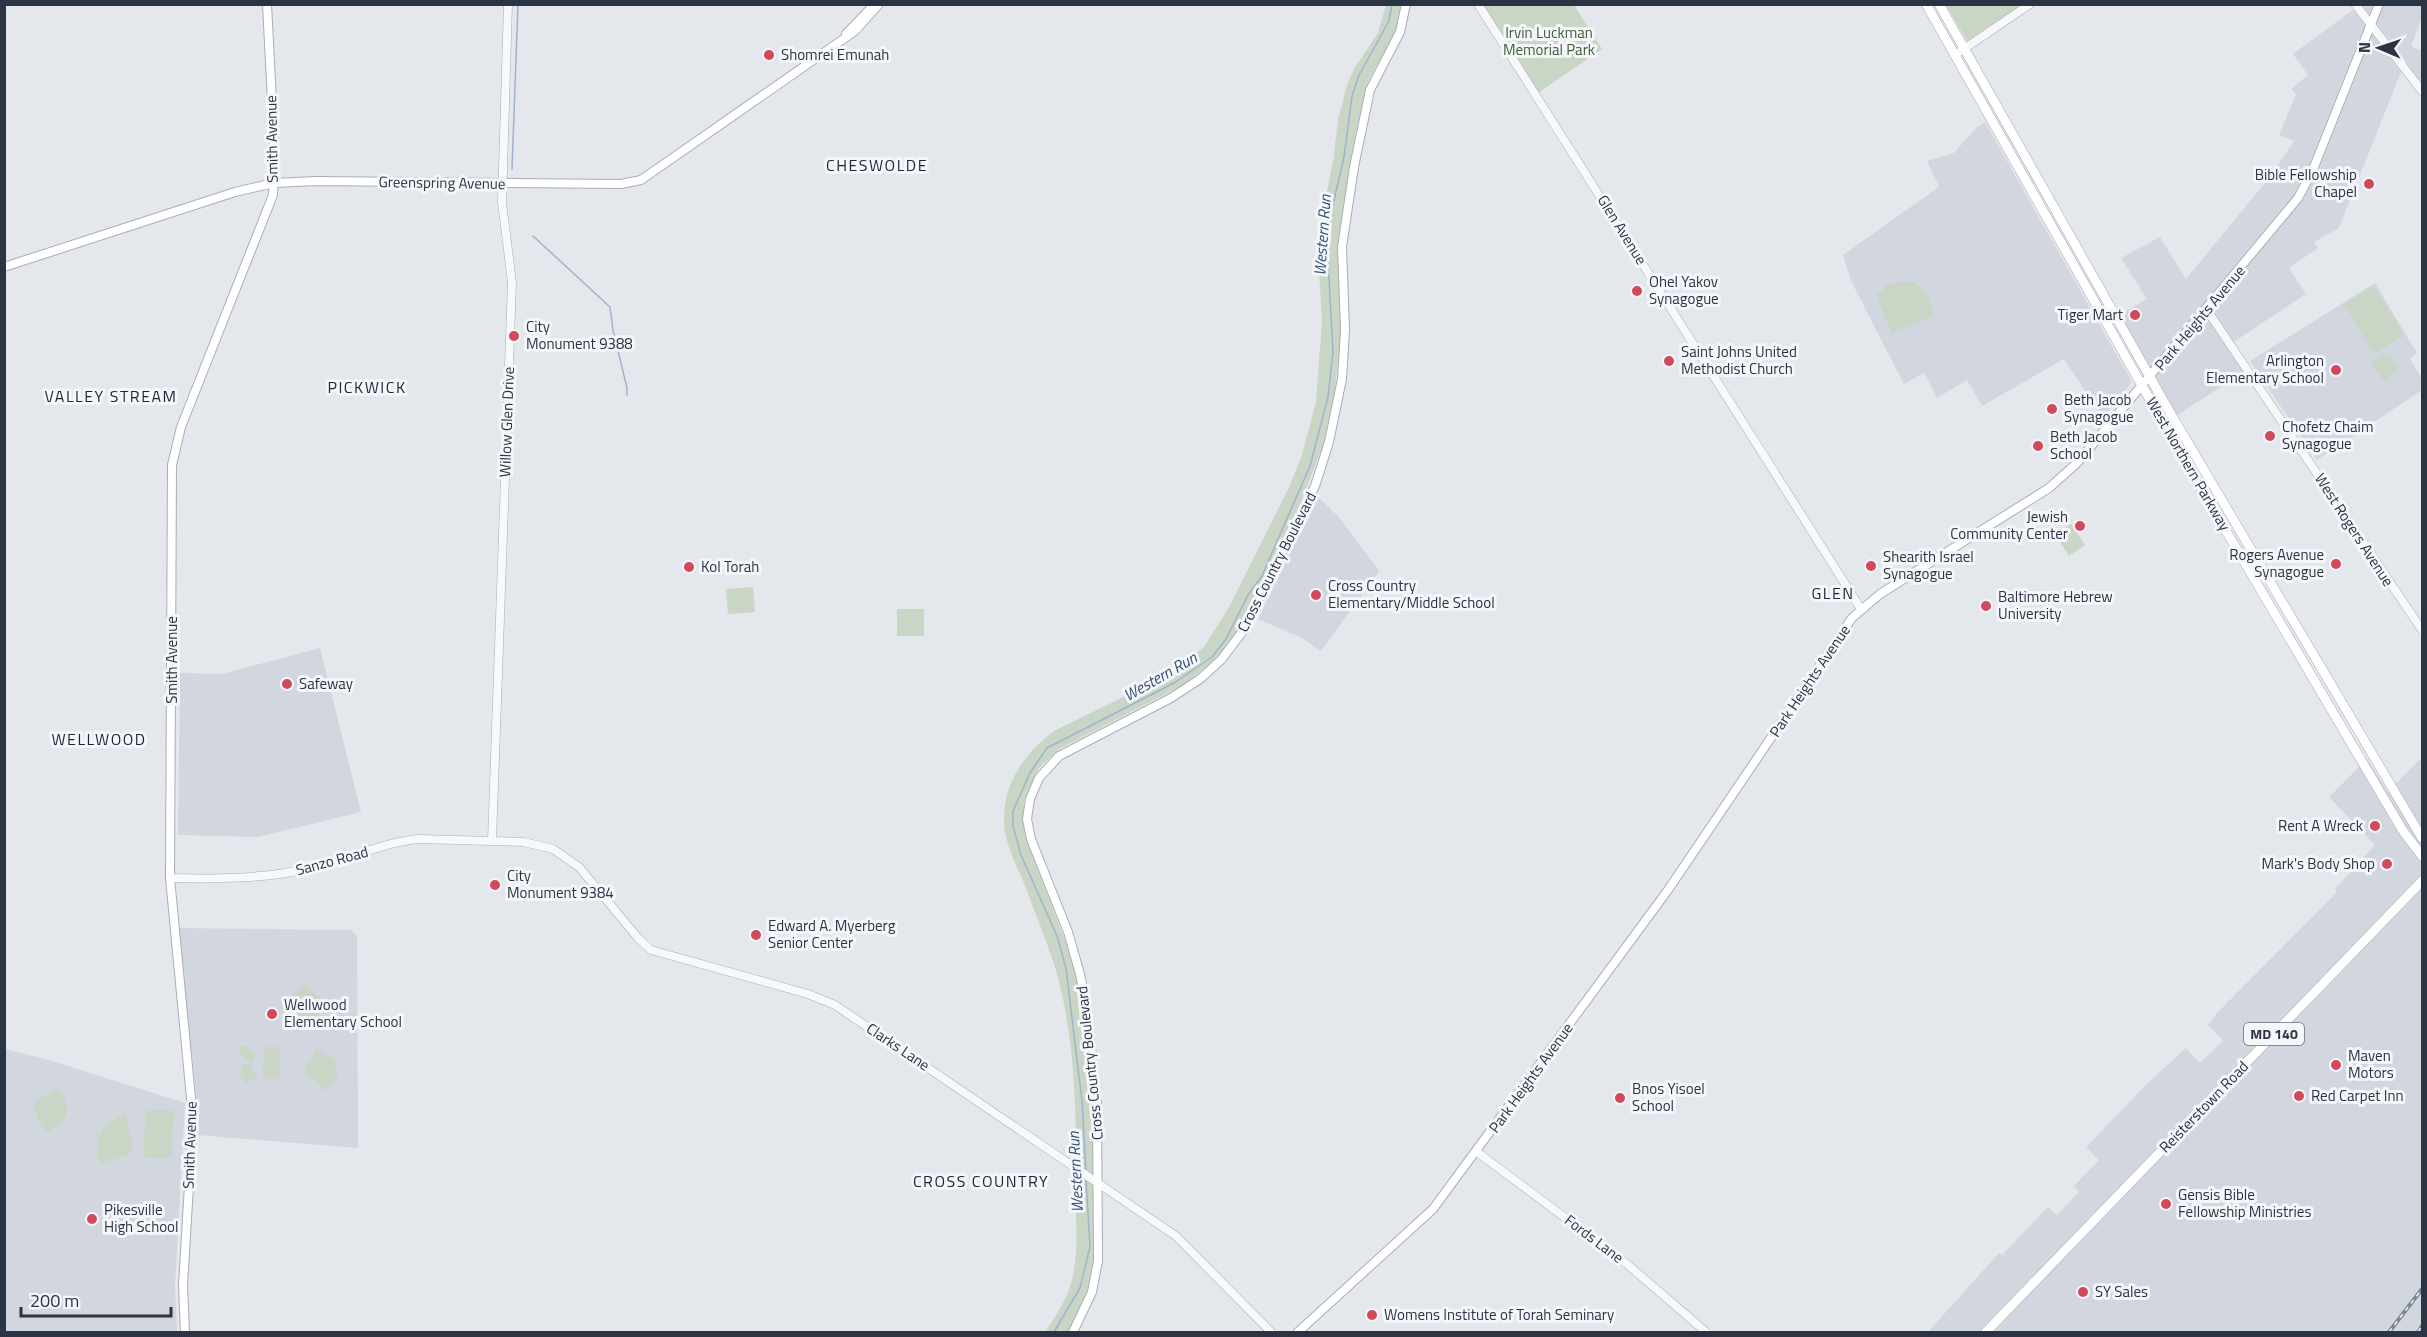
<svg xmlns="http://www.w3.org/2000/svg" width="2427" height="1337" font-family="'Titillium Web',sans-serif">
  <rect width="100%" height="100%" fill="#e4e7ec"/>
  <path fill="#d2d6de" d="M2361,4L2422,5V17L2411,46L2422,51V90L2403,67L2339,228L2314,242L2318,248L2289,268L2306,294L2232,343L2248,369L2170,420L2112,319L2147,299L2121,258L2160,237L2186,279L2269,178L2294,141L2279,135L2296,94L2291,89L2308,75L2293,54Z
    M1985,122L2132,382L2103,418L2064,359L1982,406L1967,380L1937,398L1924,373L1904,384L1851,281L1843,255L1939,187L1927,161L1954,153L1976,128Z
    M2375,283L2417,353L2410,359L2422,379V390L2317,460L2250,361Z
    M1318,497L1339,517L1379,571L1321,651L1300,637L1258,619Z
    M320,648L361,812L258,837L178,835L180,673L222,674Z
    M2421,758L2422,1332H1928L1999,1253L2002,1255L2048,1207L2057,1215L2079,1192L2074,1186L2099,1160L2086,1147L2151,1080L2186,1048L2200,1063L2223,1041L2208,1025L2216,1014L2337,892L2335,889L2375,845L2329,797L2367,759L2388,792Z
    M178,928L351,930L357,936L358,1148L197,1135L196,1092Z
    M5,1049L49,1060L185,1103L175,1287L177,1332H5Z"/>
  <path fill="#c9d6c5" d="M1386,5H1402L1398,24L1391,41L1368,81L1356,131L1337,247L1341,330L1335,391L1323,445L1301,502L1240,628L1217,658L1183,685L1059,749L1039,768L1024,800L1025,835L1067,946L1076,976L1085,1026L1092,1108L1095,1254L1089,1292L1069,1332H1045C1056,1316 1067,1299 1072,1280C1078,1257 1076,1231 1076,1208C1077,1133 1077,1036 1054,964C1045,937 1034,910 1024,883C1016,864 1005,844 1004,823C1003,783 1024,754 1054,731L1166,676L1204,647L1228,609L1290,485L1302,455L1316,402L1322,321L1318,254L1319,230L1333,162L1338,120L1347,85L1354,69L1378,33Z
    M1481,5H1574L1602,49L1538,93Z
    M1946,5H2022L1967,41Z
    M1906,281C1926,284 1929,297 1934,315L1892,333L1876,296L1887,285Z
    M2374,286L2404,335L2374,354L2344,304Z
    M2383,355L2385,357L2389,355L2398,369L2384,382L2371,363Z
    M2071,524L2085,545L2069,556L2055,534Z
    M753,587L755,612L728,614L726,589Z
    M897,609H924V636H897Z
    M306,984L319,999L320,1014L311,1025L295,1034L282,1007L283,1002Z
    M238,1046H249L250,1050L256,1055L251,1064L257,1079L245,1083L240,1076L242,1065L251,1064L241,1055Z
    M264,1047H280V1079H263Z
    M316,1049L334,1059L338,1075L326,1091L306,1073L305,1068Z
    M58,1088C75,1108 67,1122 45,1133L33,1107L35,1101Z
    M146,1109L174,1110L171,1158L143,1157Z
    M126,1115L133,1148L129,1155L99,1164C94,1141 101,1119 126,1115Z"/>
  <g fill="none" stroke-linecap="round" stroke-linejoin="round">
    <path stroke="#9fb4cc" stroke-width="1.5" d="M512,169L518,4
      M533,236L610,307L613,330L627,388V395
      M1086,1172L1082,1101L1066,968L1057,936L1021,855L1013,826V811L1030,773L1047,748L1174,683L1212,657L1226,639L1248,595L1262,576L1310,466L1328,397L1333,352L1328,261L1331,213L1344,157L1352,96L1359,75L1389,21L1392,4
      M1054,1332L1080,1288L1090,1247L1086,1180"/>
    <g stroke="#a9aeb7" stroke-width="9">
      <path id="tertiary" d="M1478,4L1861,609
        M2355,4L2422,91
        M1955,55L2030,4
        M2207,310L2422,630
        M492,841L512,282L502,202L508,4
        M170,878C216,879 261,879 307,869C345,861 380,843 418,839L524,842L553,849L579,867L638,938L651,950L808,994L835,1005L1176,1236L1271,1332
        M1477,1152L1627,1264L1706,1332"/>
    </g>
    <g stroke="#a9aeb7" stroke-width="10">
      <path id="secondary" d="M846,34L872,7
        M4,267L235,192L274,183L317,181L621,184L641,180L855,31L879,4
        M185,1332L183,1285L193,1119L170,878L172,465L181,427L273,195L275,160L267,4
        M1073,1332L1092,1292L1098,1261L1097,1104L1087,1010L1080,974L1068,932L1031,839L1027,819L1030,799L1039,778L1059,756L1171,698L1200,679L1221,660L1243,631L1315,486L1329,442L1342,379L1345,330L1342,247L1354,167L1370,90L1400,32L1406,4
        M1298,1332L1433,1209L1668,890L1852,618L1880,594L2049,488L2077,463L2298,198L2312,172L2379,4"/>
    </g>
    <g stroke="#a3abb8" stroke-width="10">
      <path id="primary" d="M1926,4L2183,458L2403,831L2422,856
        M1939,4L2172,416L2422,838
        M1986,1332L2422,881"/>
    </g>
    <use href="#tertiary" stroke="#f7f8fa" stroke-width="8"/>
    <use href="#secondary" stroke="#fff" stroke-width="8"/>
    <use href="#primary" stroke="#fff" stroke-width="9"/>
    <g stroke="#7d8696" stroke-width="4">
      <path id="rail" d="M2389,1332L2422,1289
        M2418,1332L2422,1326"/>
    </g>
    <use href="#rail" stroke="#f4f6f9" stroke-width="1.5" stroke-dasharray="4.5" stroke-linecap="butt"/>
  </g>
  <g fill="#d1495b" stroke="#f4f6f9" stroke-width="2">
    <circle cx="769" cy="55" r="6"/>
    <circle cx="2369" cy="184" r="6"/>
    <circle cx="1637" cy="291" r="6"/>
    <circle cx="2135" cy="315" r="6"/>
    <circle cx="514" cy="336" r="6"/>
    <circle cx="1669" cy="361" r="6"/>
    <circle cx="2336" cy="370" r="6"/>
    <circle cx="2052" cy="409" r="6"/>
    <circle cx="2270" cy="436" r="6"/>
    <circle cx="2038" cy="446" r="6"/>
    <circle cx="2080" cy="526" r="6"/>
    <circle cx="2336" cy="564" r="6"/>
    <circle cx="1871" cy="566" r="6"/>
    <circle cx="689" cy="567" r="6"/>
    <circle cx="1316" cy="595" r="6"/>
    <circle cx="1986" cy="606" r="6"/>
    <circle cx="287" cy="684" r="6"/>
    <circle cx="2375" cy="826" r="6"/>
    <circle cx="2387" cy="864" r="6"/>
    <circle cx="495" cy="885" r="6"/>
    <circle cx="756" cy="935" r="6"/>
    <circle cx="272" cy="1014" r="6"/>
    <circle cx="2336" cy="1065" r="6"/>
    <circle cx="2299" cy="1096" r="6"/>
    <circle cx="1620" cy="1098" r="6"/>
    <circle cx="2166" cy="1204" r="6"/>
    <circle cx="92" cy="1219" r="6"/>
    <circle cx="2083" cy="1292" r="6"/>
    <circle cx="1372" cy="1315" r="6"/>
  </g>
  <g text-anchor="middle" stroke-width="6" stroke-linejoin="round" paint-order="stroke">
    <rect fill="#f4f6f9" stroke="#676e7b" stroke-width="1.5" x="2244" y="1023" width="60" height="22" rx="4.5"/>
    <g font-size="14" font-weight="bold" fill="#2b3445">
      <text x="2274" y="1039">MD 140</text>
    </g>
    <g font-size="15" fill="#3f6138" stroke="#f4f6f9">
      <text x="1549" y="38">Irvin Luckman<tspan x="1549" dy="17">Memorial Park</tspan></text>
    </g>
    <g font-size="15" fill="#2b3445" stroke="#f4f6f9" text-anchor="start">
      <text x="781" y="60">Shomrei Emunah</text>
      <text x="2357" y="180" text-anchor="end">Bible Fellowship<tspan x="2357" dy="17">Chapel</tspan></text>
      <text x="1649" y="287">Ohel Yakov<tspan x="1649" dy="17">Synagogue</tspan></text>
      <text x="2123" y="320" text-anchor="end">Tiger Mart</text>
      <text x="526" y="332">City<tspan x="526" dy="17">Monument 9388</tspan></text>
      <text x="1681" y="357">Saint Johns United<tspan x="1681" dy="17">Methodist Church</tspan></text>
      <text x="2324" y="366" text-anchor="end">Arlington<tspan x="2324" dy="17">Elementary School</tspan></text>
      <text x="2064" y="405">Beth Jacob<tspan x="2064" dy="17">Synagogue</tspan></text>
      <text x="2282" y="432">Chofetz Chaim<tspan x="2282" dy="17">Synagogue</tspan></text>
      <text x="2050" y="442">Beth Jacob<tspan x="2050" dy="17">School</tspan></text>
      <text x="2068" y="522" text-anchor="end">Jewish<tspan x="2068" dy="17">Community Center</tspan></text>
      <text x="2324" y="560" text-anchor="end">Rogers Avenue<tspan x="2324" dy="17">Synagogue</tspan></text>
      <text x="1883" y="562">Shearith Israel<tspan x="1883" dy="17">Synagogue</tspan></text>
      <text x="701" y="572">Kol Torah</text>
      <text x="1328" y="591">Cross Country<tspan x="1328" dy="17">Elementary/Middle School</tspan></text>
      <text x="1998" y="602">Baltimore Hebrew<tspan x="1998" dy="17">University</tspan></text>
      <text x="299" y="689">Safeway</text>
      <text x="2363" y="831" text-anchor="end">Rent A Wreck</text>
      <text x="2375" y="869" text-anchor="end">Mark's Body Shop</text>
      <text x="507" y="881">City<tspan x="507" dy="17">Monument 9384</tspan></text>
      <text x="768" y="931">Edward A. Myerberg<tspan x="768" dy="17">Senior Center</tspan></text>
      <text x="284" y="1010">Wellwood<tspan x="284" dy="17">Elementary School</tspan></text>
      <text x="2348" y="1061">Maven<tspan x="2348" dy="17">Motors</tspan></text>
      <text x="1632" y="1094">Bnos Yisoel<tspan x="1632" dy="17">School</tspan></text>
      <text x="2311" y="1101">Red Carpet Inn</text>
      <text x="2178" y="1200">Gensis Bible<tspan x="2178" dy="17">Fellowship Ministries</tspan></text>
      <text x="104" y="1215">Pikesville<tspan x="104" dy="17">High School</tspan></text>
      <text x="2095" y="1297">SY Sales</text>
      <text x="1384" y="1320">Womens Institute of Torah Seminary</text>
    </g>
    <g font-size="15" fill="#2b3445" stroke="#f4f6f9">
      <text transform="translate(272 139) rotate(-91)" y="5">Smith Avenue</text>
      <text transform="translate(442 183) rotate(1)" y="5">Greenspring Avenue</text>
      <text transform="translate(1622 230) rotate(58)" y="5">Glen Avenue</text>
      <text transform="translate(2200 318) rotate(-50)" y="5">Park Heights Avenue</text>
      <text transform="translate(507 422) rotate(-88)" y="5">Willow Glen Drive</text>
      <text transform="translate(2188 464) rotate(60)" y="5">West Northern Parkway</text>
      <text transform="translate(2354 530) rotate(57)" y="5">West Rogers Avenue</text>
      <text transform="translate(1277 562) rotate(-63)" y="5">Cross Country Boulevard</text>
      <text transform="translate(172 660) rotate(-90)" y="5">Smith Avenue</text>
      <text transform="translate(1810 681) rotate(-56)" y="5">Park Heights Avenue</text>
      <text transform="translate(332 861) rotate(-15)" y="5">Sanzo Road</text>
      <text transform="translate(898 1047) rotate(34)" y="5">Clarks Lane</text>
      <text transform="translate(1090 1063) rotate(-96)" y="5">Cross Country Boulevard</text>
      <text transform="translate(1531 1078) rotate(-54)" y="5">Park Heights Avenue</text>
      <text transform="translate(2204 1107) rotate(-46)" y="5">Reisterstown Road</text>
      <text transform="translate(190 1145) rotate(-88)" y="5">Smith Avenue</text>
      <text transform="translate(1594 1239) rotate(37)" y="5">Fords Lane</text>
    </g>
    <g font-size="16" letter-spacing="1.5" fill="#1d2536" stroke="#f4f6f9">
      <text x="877" y="171">CHESWOLDE</text>
      <text x="367" y="393">PICKWICK</text>
      <text x="111" y="402">VALLEY STREAM</text>
      <text x="1833" y="599">GLEN</text>
      <text x="99" y="745">WELLWOOD</text>
      <text x="981" y="1187">CROSS COUNTRY</text>
    </g>
    <g font-size="16" font-style="italic" fill="#34527a" stroke="#f4f6f9">
      <text transform="translate(1322 235) rotate(-86)" y="6">Western Run</text>
      <text transform="translate(1160 676) rotate(-30)" y="6">Western Run</text>
      <text transform="translate(1075 1172) rotate(-93)" y="6">Western Run</text>
    </g>
  </g>
  <rect width="2427" height="1337" fill="none" stroke="#2b3445" stroke-width="12"/>
  <g transform="translate(2379 48) rotate(272)" stroke="#f4f6f9" stroke-width="4.5" paint-order="stroke">
  <path d="M0-4.5L10 22L0 15L-10 22Z" fill="#2b3445"/>
  <text y="-9" font-size="16" font-weight="bold" text-anchor="middle" fill="#2b3445">N</text>
  </g>
  <path d="M21 1307v9h150v-9" fill="none" stroke="#2b3445" stroke-width="3"/>
  <text x="30" y="1307" font-size="18" fill="#2b3445" stroke="#f4f6f9" stroke-width="4.5" paint-order="stroke">200 m</text>
</svg>
